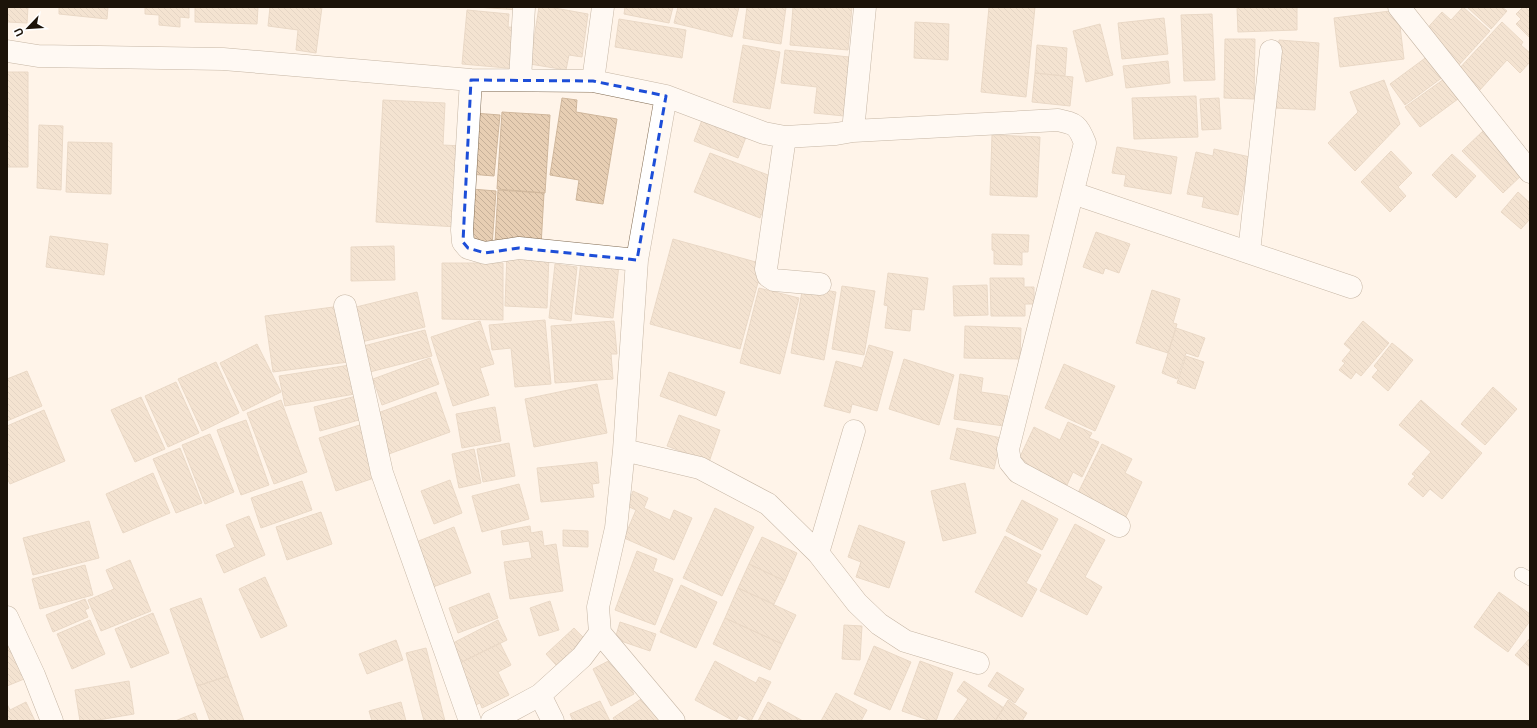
<svg xmlns="http://www.w3.org/2000/svg" width="1537" height="728" font-family="'Noto Sans',sans-serif">
  <defs>
    <pattern id="building-back-hatch" width="6" height="6" patternUnits="userSpaceOnUse"><rect width="6" height="6" fill="#e7ceb3"/><path d="M-1 5l2 2M0 0l6 6M5-1l2 2" fill="none" stroke="#c6b099"/></pattern>
  </defs>
  <rect width="100%" height="100%" fill="#fff4e9"/>
  <path fill="url(#building-back-hatch)" stroke="#d0b79c" d="M7,7H28L27,23L7,22Z
    M59,7H108L107,19L59,14Z
    M145,7H189V18L180,17V27L159,25V15L145,14Z
    M195,7H258L257,24L195,22Z
    M270,7H322L316,53L296,50L298,30L268,26Z
    M476,7H519V10Z
    M539,7H549L588,14L582,57L569,55L566,70L530,64Z
    M625,7H673L669,23L624,14Z
    M678,7H739L732,37L674,23Z
    M747,7H786L781,44L743,38Z
    M793,7H852L848,50L790,45Z
    M989,7H1035L1026,97L981,92Z
    M1237,7H1297V30L1238,32Z
    M1463,7L1490,31L1457,67L1422,34L1442,12L1451,20Z
    M1467,7H1502L1507,11L1491,29Z
    M1523,7H1530V38L1516,24L1521,19L1516,14Z
    M467,10L509,14L508,27L522,28L518,69L462,64Z
    M1398,10L1404,59L1340,67L1334,18Z
    M1212,14L1215,80L1184,81L1181,15Z
    M1164,18L1168,54L1122,59L1118,23Z
    M619,19L686,30L682,58L615,47Z
    M915,22L949,24L948,60L914,58Z
    M1502,22L1523,42L1521,45L1530,53V62L1520,73L1507,60L1479,91L1457,71Z
    M1100,24L1113,75L1086,82L1073,31Z
    M1225,39H1255L1254,99L1224,98Z
    M1279,40L1319,43L1315,110L1275,108Z
    M743,45L780,52L770,109L733,102Z
    M1037,45L1067,48L1065,76L1035,73Z
    M785,50L849,57L844,116L814,113L817,87L781,83Z
    M1428,56L1443,77L1405,105L1390,84Z
    M1168,61L1170,83L1126,88L1123,66Z
    M7,72H28V167H7Z
    M1035,73L1073,77L1070,106L1032,102Z
    M1444,79L1458,99L1420,127L1405,107Z
    M1384,80L1400,124L1355,171L1328,143L1358,112L1350,92Z
    M1196,96L1198,137L1134,139L1132,98Z
    M562,98L577,100L576,112L617,119L603,204L576,200L579,180L550,175Z
    M1219,98L1221,129L1202,130L1200,99Z
    M383,100L445,103L443,145L462,146L457,227L376,222Z
    M502,112L550,115L545,193L497,189Z
    M474,113L500,115L494,176L469,174Z
    M702,120L746,137L738,158L694,141Z
    M39,125L63,126L61,190L37,188Z
    M1484,130L1525,172L1503,193L1462,151Z
    M992,135L1040,137L1037,197L990,195Z
    M68,142L112,143L111,194L66,192Z
    M1117,147L1177,157L1171,194L1124,186L1126,175L1112,173Z
    M1214,149L1250,157L1238,215L1202,207L1204,197L1187,194L1196,152L1213,156Z
    M1391,151L1412,173L1398,187L1406,196L1390,212L1361,182Z
    M710,153L776,178L760,218L694,192Z
    M1452,154L1476,176L1456,198L1432,175Z
    M472,189L496,191L492,246L468,244Z
    M498,190L544,193L541,246L495,243Z
    M1518,192L1530,203V219L1521,229L1501,212Z
    M1096,232L1130,244L1119,273L1105,268L1103,274L1083,267Z
    M992,234L1029,235L1028,252H1022V265L994,264V251L992,250Z
    M50,236L108,244L104,275L46,267Z
    M673,239L763,264L740,349L650,324Z
    M394,246L395,280L351,281V247Z
    M507,254L549,255L547,308L505,306Z
    M581,261L619,265L613,318L575,314Z
    M442,263H503V320L442,319Z
    M555,264L577,267L571,321L549,318Z
    M888,273L928,278L924,310L912,309L910,331L885,328L888,306L884,305Z
    M990,278H1024V287H1034V304H1025V316H991Z
    M987,285L988,315L954,316L953,286Z
    M803,286L836,292L824,360L791,353Z
    M842,286L875,291L864,355L832,349Z
    M759,288L799,298L780,374L740,363Z
    M1152,290L1180,299L1173,323L1177,324L1168,353L1136,343Z
    M417,292L425,327L357,343L348,309Z
    M341,306L348,362L273,372L265,316Z
    M545,320L551,384L515,387L511,348L492,350L489,325Z
    M480,321L494,364L480,368L489,395L453,406L431,337Z
    M614,321L617,354H611L613,379L555,383L551,326Z
    M1363,321L1389,343L1361,376L1356,372L1351,379L1339,370L1345,363L1342,361L1351,350L1344,344Z
    M965,326L1021,328L1020,359L964,358Z
    M1176,328L1205,338L1198,357L1186,353L1177,379L1162,373Z
    M425,330L432,356L362,374L356,348Z
    M1392,343L1413,360L1388,391L1372,377L1378,370L1374,366Z
    M257,344L281,392L243,411L220,363Z
    M869,345L893,352L877,411L852,404L850,413L824,406L836,361L862,368Z
    M1186,356L1204,362L1195,389L1177,383Z
    M430,358L439,384L382,405L373,379Z
    M904,359L954,375L939,425L889,409Z
    M216,362L239,413L202,431L178,379Z
    M1064,364L1115,386L1095,431L1045,408Z
    M350,365L355,394L285,406L279,376Z
    M27,371L42,406L7,421V379Z
    M669,372L725,392L716,416L660,396Z
    M960,374L983,378L981,392L1008,396L1004,426L954,419Z
    M176,382L199,433L168,447L145,396Z
    M597,384L607,433L534,447L525,399Z
    M1493,387L1517,409L1485,445L1461,424Z
    M436,392L450,432L386,455L372,415Z
    M360,395L366,418L320,431L314,407Z
    M141,397L165,449L135,462L111,410Z
    M281,400L307,472L274,484L247,413Z
    M1421,400L1482,453L1442,499L1430,489L1423,497L1408,484L1415,476L1412,474L1431,452L1399,425Z
    M495,407L501,441L462,448L456,414Z
    M44,410L65,461L10,484L7,478V426Z
    M679,415L720,430L709,462L667,446Z
    M246,420L269,485L241,495L217,430Z
    M1068,422L1092,433L1089,438L1099,442L1082,477L1073,472L1067,485L1018,461L1034,427L1060,440Z
    M366,423L377,477L336,491L319,438Z
    M957,428L1001,438L994,469L950,459Z
    M210,434L234,492L205,504L182,445Z
    M509,443L515,476L483,482L477,449Z
    M1102,444L1132,459L1125,473L1142,482L1124,521L1076,497Z
    M180,448L202,503L176,513L153,459Z
    M474,449L481,483L459,488L452,454Z
    M597,462L599,483L592,484L594,497L541,502L537,468Z
    M153,473L170,513L123,533L106,494Z
    M450,480L462,513L434,524L421,491Z
    M302,481L312,510L261,528L251,498Z
    M965,483L976,533L943,541L931,491Z
    M519,484L529,519L482,532L472,496Z
    M633,491L648,498L644,508L670,520L674,510L692,518L674,560L624,538L636,510L627,506Z
    M1022,500L1058,519L1042,550L1006,531Z
    M715,508L754,527L722,596L683,578Z
    M321,512L332,544L287,560L276,527Z
    M249,516L265,555L224,573L216,555L235,547L226,525Z
    M89,521L99,558L33,575L23,538Z
    M1075,524L1105,540L1085,577L1102,587L1087,615L1040,591Z
    M859,525L905,542L889,588L856,577L861,562L848,557Z
    M530,526L531,533L542,531L544,546L556,544L563,591L510,599L504,562L532,558L529,541L503,545L501,531Z
    M454,527L471,573L433,587L416,542Z
    M563,530L588,531V547L563,546Z
    M1005,536L1041,555L1026,583L1037,589L1022,617L975,592Z
    M762,537L797,553L785,581L749,564Z
    M637,551L657,559L653,571L673,579L655,625L615,610Z
    M130,560L151,611L101,631L88,600L114,589L106,570Z
    M749,564L785,581L774,604L738,588Z
    M85,565L93,595L40,609L32,579Z
    M265,577L287,626L261,638L239,589Z
    M681,585L717,602L696,648L660,632Z
    M738,588L796,615L782,644L725,618Z
    M1499,592L1530,614V621L1508,652L1474,627Z
    M489,593L498,618L458,633L449,608Z
    M201,598L228,676L197,686L170,609Z
    M85,599L89,608L85,610L88,617L53,632L46,615Z
    M550,601L559,630L539,636L530,608Z
    M153,613L169,653L131,668L115,629Z
    M725,618L782,644L770,670L713,644Z
    M90,620L105,654L72,669L57,634Z
    M498,620L507,640L462,662L453,643Z
    M620,622L656,634L650,651L615,639Z
    M844,625L862,626L860,660L842,659Z
    M7,628L29,677L7,686Z
    M574,628L585,639L556,665L546,654Z
    M1530,638V667L1515,655Z
    M396,640L403,660L367,674L359,654Z
    M500,643L511,665L498,672L509,695L482,708L480,703L473,706L454,666Z
    M874,646L911,662L890,710L854,694Z
    M426,648L445,721H424L406,653Z
    M616,657L634,694L611,706L593,669Z
    M715,661L756,683L759,677L771,682L751,721L739,715L736,721H734L695,700Z
    M920,661L953,673L936,721H931L902,711Z
    M997,672L1024,689L1015,703L988,686Z
    M228,676L244,721H210L197,686Z
    M129,681L134,714L92,721H80L75,690Z
    M964,681L1004,708L995,721H953L968,699L957,691Z
    M836,693L867,710L861,721H821Z
    M644,697L660,721H615L613,718Z
    M1008,700L1027,713L1022,721H995Z
    M600,701L610,721H573L570,714Z
    M26,702L35,721H7V704L10,710Z
    M401,702L406,721H372L369,711Z
    M768,702L803,721H758Z
    M195,713L198,721H175Z"/>
  <g fill="none" stroke-linecap="round" stroke-linejoin="round">
    <g stroke="#816b52" stroke-width="14">
      <path id="service" d="M1521,574L1530,579"/>
    </g>
    <g stroke="#816b52" stroke-width="23">
      <path id="minor" d="M1399,7L1530,172
        M7,51L38,56L223,59L471,80L593,81L666,96L764,133L785,137L836,134L853,131L865,7
        M471,80L462,230L463,242L468,248L485,253L519,248L637,260
        M520,80L524,7
        M593,81L603,7
        M853,131L1058,120C1076,124 1078,125 1085,143L1008,449L1010,462L1018,472L1119,526
        M785,137L766,269L768,276L774,280L820,284
        M1073,193L1351,287
        M1249,252L1271,51
        M345,306L382,473L470,721
        M624,450L700,468L768,504L818,553L857,603L879,624L905,641L978,663
        M818,553L854,431
        M7,617L34,675L52,721
        M600,633L674,721
        M540,695L553,721
        M492,721L540,695L582,657L600,633L598,607L616,528L624,450L637,260L666,96"/>
    </g>
    <use href="#service" stroke="#fff" stroke-width="13"/>
    <use href="#minor" stroke="#fff" stroke-width="22"/>
  </g>
  <path d="M0 0H1537V728H0ZM471,80L593,81L666,96L637,260L519,248L485,253L468,248L463,242Z" fill="#fff4e9" fill-opacity=".55" fill-rule="evenodd"/>
  <path fill="none" stroke="#1d4ed8" stroke-width="3" stroke-dasharray="8 5" stroke-linejoin="round" d="M471,80L593,81L666,96L637,260L519,248L485,253L468,248L463,242Z"/>
  <rect width="1537" height="728" fill="none" stroke="#1c1309" stroke-width="16"/>
  <g transform="translate(28 28) rotate(245)" stroke="#ffffff" stroke-width="3" paint-order="stroke">
  <path d="M0-3L7 15L0 10L-7 15Z" fill="#1c1309"/>
  <text y="-6" font-size="11" font-weight="bold" text-anchor="middle" fill="#1c1309">U</text>
  </g>
</svg>
